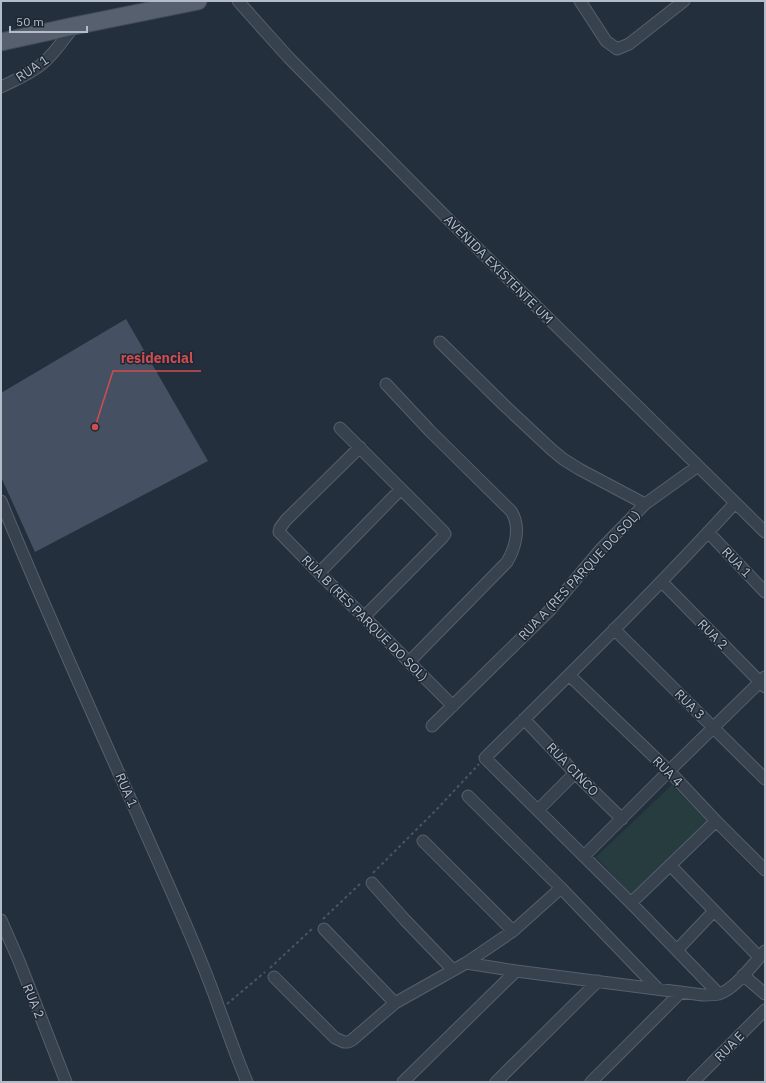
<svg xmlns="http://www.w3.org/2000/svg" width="766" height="1083" font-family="'IBM Plex Sans',sans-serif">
  <rect width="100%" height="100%" fill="#242f3e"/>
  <path fill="#263c3f" d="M672,785L708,822L632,895L596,857Z"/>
  <path fill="#455162" d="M126,319L208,461L35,552L1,477V393Z"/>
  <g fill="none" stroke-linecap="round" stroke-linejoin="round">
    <g stroke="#565f6c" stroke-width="13">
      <path id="street" d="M238,1L289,58L452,223L765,532
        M580,1L606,41L617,49L629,44L684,1
        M1,87C15,80 30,74 42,64C55,53 64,39 74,26
        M440,342L504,405L551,449L563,459L579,469L645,504
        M386,384L430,431L511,511C521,526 516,547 507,562L409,662
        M340,428L443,531L445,534L443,537L364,617
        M360,447L286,520L280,528L279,532L319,573L364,617L453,706
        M1,501C59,644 125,784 186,925C198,953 210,982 220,1011C229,1035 237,1059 247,1082
        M708,532L765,592
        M319,573L401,489
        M662,582L765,687
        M614,629L765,779
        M569,675L669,771L716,821L765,870
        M524,719L575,773L622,819
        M432,726L550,610L601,549L645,504L698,466
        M468,796L561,888L658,989
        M538,810L575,773
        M423,841L513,931
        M584,856L669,771L765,677
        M670,865L759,957
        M372,883L405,920L453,970
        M631,903L716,821
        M1,920L19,961L66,1082
        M324,929L395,1003
        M677,950L714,911
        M466,963L516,971L703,995C708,995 714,995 719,994C735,989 753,964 765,951
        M743,975L765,994
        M274,977L335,1038L344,1042H348L352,1040L395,1003L466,963L513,931L561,888
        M719,994L631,903L485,758C570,674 655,591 735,503
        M403,1082L516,971
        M496,1082L598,981
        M591,1082L681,992
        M693,1082L765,1010"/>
    </g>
    <g stroke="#414a57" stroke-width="19">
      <path id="primary" d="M1,42L74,26L198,1"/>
    </g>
    <path stroke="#44595c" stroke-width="2" stroke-dasharray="3 3" stroke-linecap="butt" d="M373,873L438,808L479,764
      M323,919L362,882
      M270,968L314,927
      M227,1004L265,972"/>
    <use href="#street" stroke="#38414e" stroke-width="11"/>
    <use href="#primary" stroke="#56606e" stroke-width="17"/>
  </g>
  <g text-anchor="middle" stroke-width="3" stroke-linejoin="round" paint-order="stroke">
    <g font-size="13" fill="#b4bcc9" stroke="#1d2633">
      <text transform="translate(32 68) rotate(-34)" y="5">RUA 1</text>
      <text transform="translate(499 269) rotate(45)" y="5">AVENIDA EXISTENTE UM</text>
      <text transform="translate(737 562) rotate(46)" y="5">RUA 1</text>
      <text transform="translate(579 575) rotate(-47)" y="5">RUA A (RES PARQUE DO SOL)</text>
      <text transform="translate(365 618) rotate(45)" y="5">RUA B (RES PARQUE DO SOL)</text>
      <text transform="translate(713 634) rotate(45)" y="5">RUA 2</text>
      <text transform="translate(690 704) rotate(45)" y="5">RUA 3</text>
      <text transform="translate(573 769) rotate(46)" y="5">RUA CINCO</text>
      <text transform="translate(668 771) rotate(45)" y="5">RUA 4</text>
      <text transform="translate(127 790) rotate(67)" y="5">RUA 1</text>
      <text transform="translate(34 1001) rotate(68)" y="5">RUA 2</text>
      <text transform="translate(729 1046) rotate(-45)" y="5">RUA E</text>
    </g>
  </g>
  <path fill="none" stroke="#ce4d50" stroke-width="1.5" d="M95 427L113 371H201"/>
  <circle fill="#ce4d50" stroke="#1d2633" stroke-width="1.5" cx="95" cy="427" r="4"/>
  <g font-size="14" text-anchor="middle" font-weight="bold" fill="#ce4d50" stroke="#1d2633" stroke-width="3" stroke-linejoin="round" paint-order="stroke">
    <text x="157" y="363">residencial</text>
  </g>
  <rect width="766" height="1083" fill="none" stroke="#b4bcc9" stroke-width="4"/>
  <path d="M10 26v6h77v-6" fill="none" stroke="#b4bcc9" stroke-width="2"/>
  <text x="16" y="26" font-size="12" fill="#b4bcc9" stroke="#1d2633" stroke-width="3" paint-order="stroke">50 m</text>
</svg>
